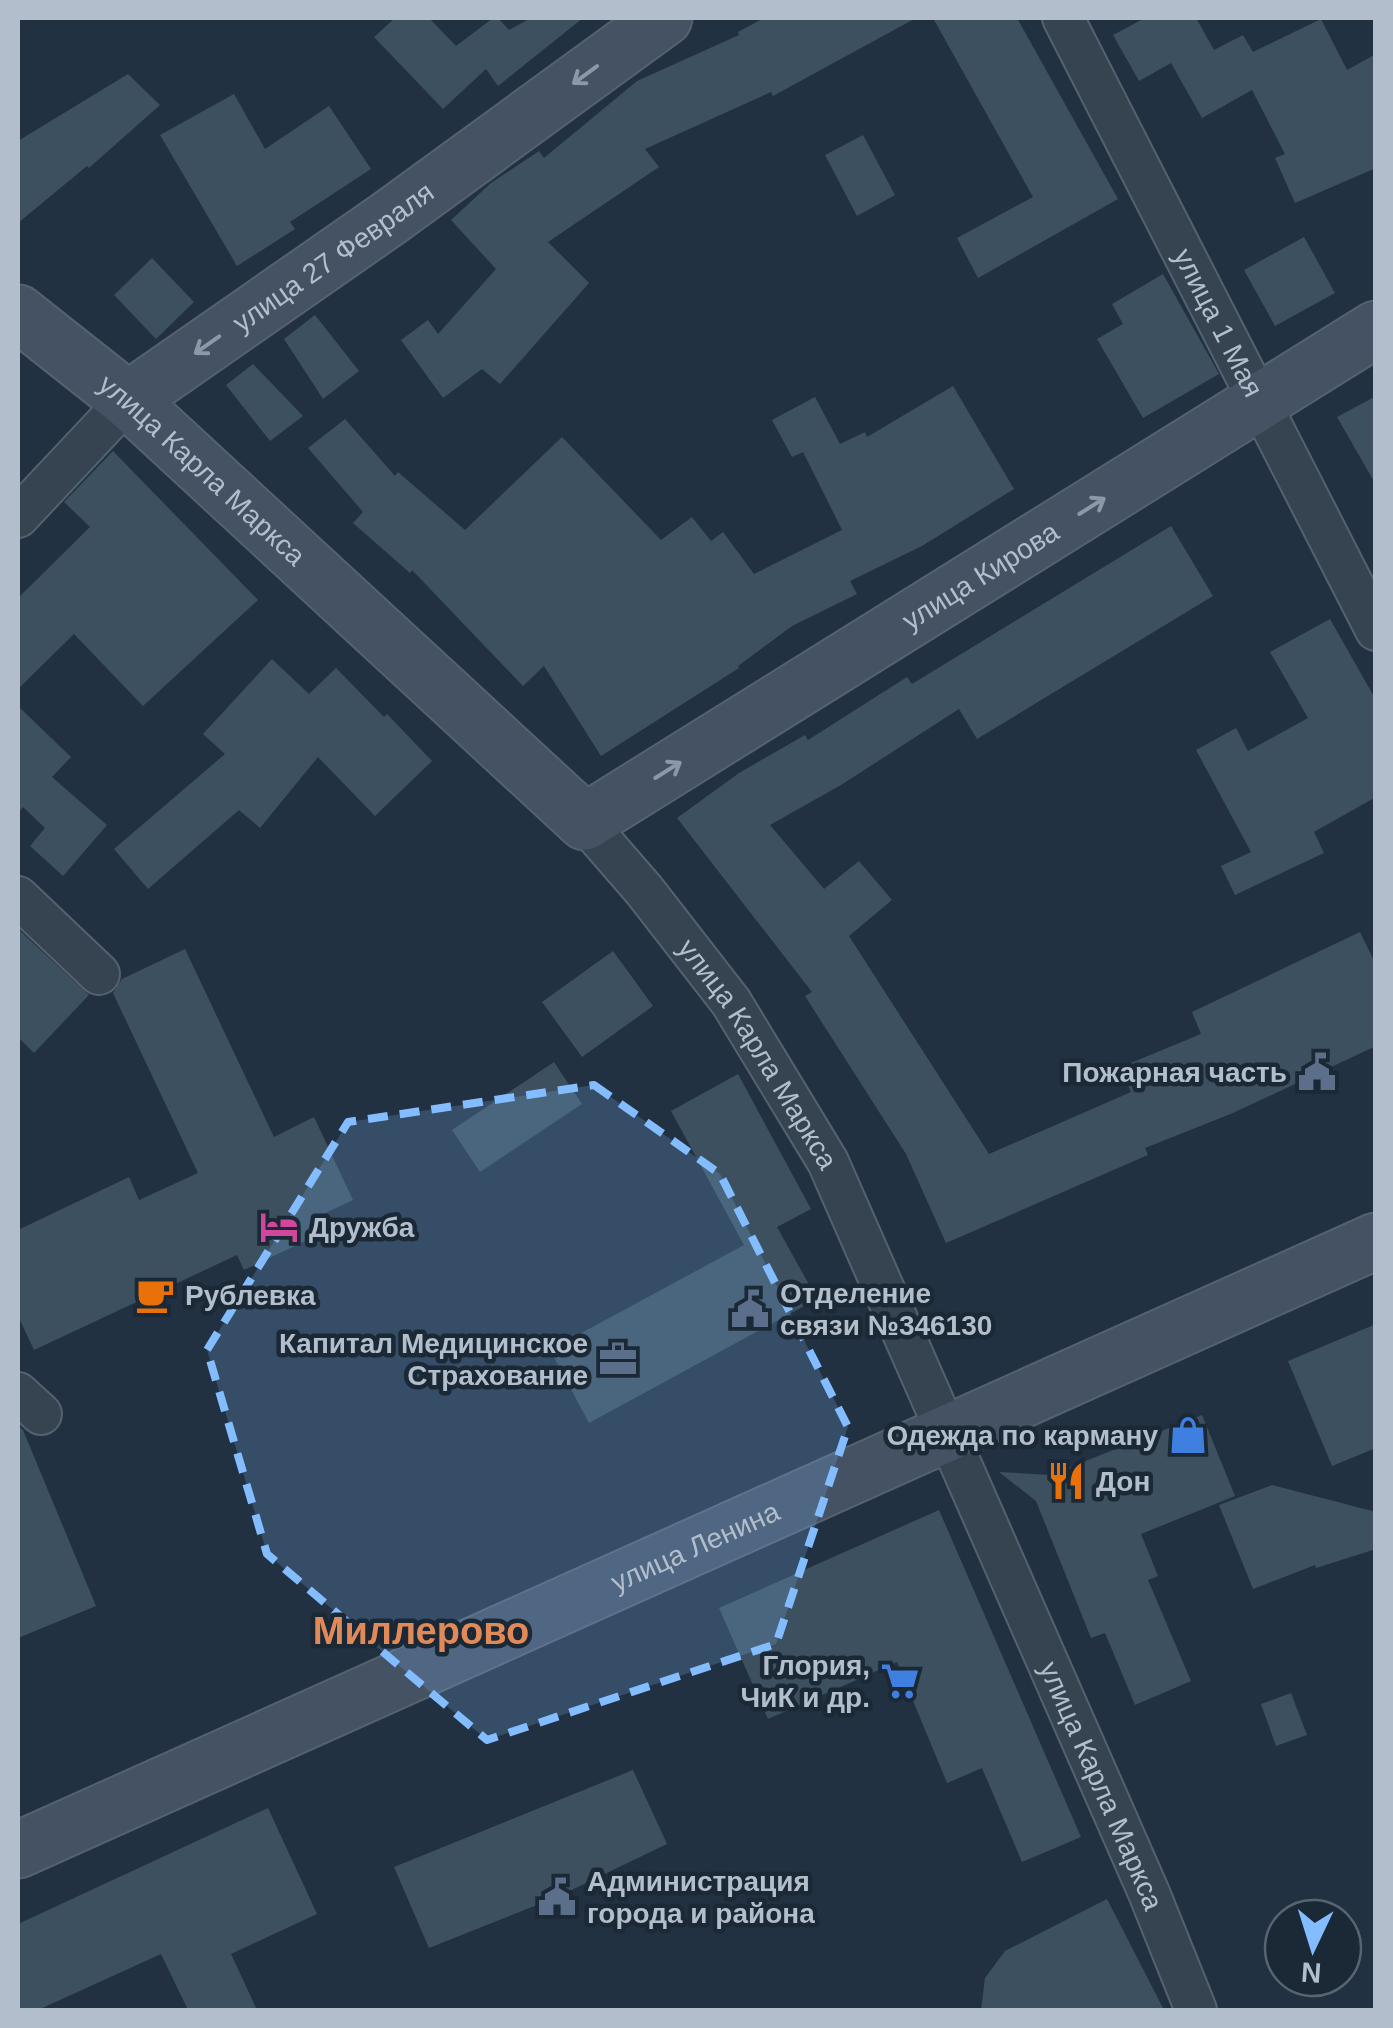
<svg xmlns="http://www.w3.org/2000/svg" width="1393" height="2028" font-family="Arial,sans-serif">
  <rect width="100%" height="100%" fill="#223141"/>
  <path fill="#3d5060" d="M395,18H429L456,46L493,18H498L509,30L531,18H583L498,86L486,69L443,109L374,37Z
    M764,18H916L773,96L771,92L645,149L659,167L548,242L589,283L500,384L482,369L443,398L401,340L428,320L438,334L496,269L451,220L491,183L539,151L544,158L637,81L739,35L738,32Z
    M933,18H1017L1118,199L978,278L957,238L1033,197Z
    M1145,18H1196L1214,50L1243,35L1253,52L1321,19L1347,70L1376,54V168L1295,203L1275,158L1285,154L1252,90L1202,118L1171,63L1139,81L1113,35Z
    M128,74L160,105L89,168L87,166L18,223V141Z
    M234,94L265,149L329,106L371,169L290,222L295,229L237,266L160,135Z
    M863,135L895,195L857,216L825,155Z
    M1304,237L1335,293L1275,326L1244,270Z
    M152,258L194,302L156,339L114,295Z
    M1163,274L1219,374L1143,418L1097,339L1123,324L1112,304Z
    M315,315L359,371L323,399L284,339Z
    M253,364L303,416L270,441L226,385Z
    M953,386L1014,489L922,546L850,581L857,594L792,626L738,666L739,668L601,756L544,666L523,686L412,570L410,573L353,523L363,512L308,448L345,419L395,476L398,472L465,530L562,437L661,540L692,517L711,541L723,532L754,574L842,530L803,452L792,457L772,420L815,397L840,444L865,432L867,437Z
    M1376,396V485L1337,417Z
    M113,451L258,600L143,706L74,634L18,689V598L90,527L64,502Z
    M1171,526L1213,596L977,739L959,709L841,785L770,825L824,889L859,861L892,900L849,936L989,1154L1131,1092L1121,1067L1201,1034L1192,1012L1360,932L1376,965V1046L1233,1113L1145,1148L1148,1155L946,1243L906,1154L805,996L812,992L677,818L739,773L805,735L808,740L907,677L912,684Z
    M1330,619L1376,700V797L1314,832L1324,853L1235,895L1221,866L1251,852L1196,750L1236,728L1248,751L1308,718L1270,652Z
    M272,659L309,694L336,668L384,717L387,714L432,761L375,816L318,757L260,828L239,810L148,889L114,849L225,754L203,734Z
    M18,706L71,757L52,777L107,825L63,876L30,846L45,828L23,807L18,813Z
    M18,929L89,995L34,1053L18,1037Z
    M185,949L274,1137L314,1117L353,1200L313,1219L320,1234L244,1270L237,1255L34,1350L18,1316V1230L129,1177L139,1200L198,1173L113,993L122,979Z
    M613,951L653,1006L582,1057L542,1002Z
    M554,1062L582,1104L480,1172L452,1130Z
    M738,1074L811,1209L777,1227L817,1299L589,1423L550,1350L744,1245L671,1111Z
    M1376,1324V1448L1332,1466L1288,1361Z
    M1202,1415L1235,1496L1141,1534L1158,1576L1148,1580L1191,1681L1135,1705L1105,1633L1091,1638L1036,1501L999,1472L1050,1475Z
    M18,1425L23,1430L96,1606L18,1638Z
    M1272,1485L1376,1512V1549L1316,1568L1315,1565L1253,1589L1219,1505Z
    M939,1510L1081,1837L1022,1862L982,1768L947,1783L897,1662L768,1719L719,1608Z
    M1291,1693L1307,1735L1276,1746L1261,1704Z
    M633,1770L667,1844L557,1897L429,1948L394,1867Z
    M268,1808L317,1914L231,1954L257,2010H188L161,1954L38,2010H18V1924Z
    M1107,1899L1164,2010H981L985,1978L1005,1951Z"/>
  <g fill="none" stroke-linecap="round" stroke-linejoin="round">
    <g stroke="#54616e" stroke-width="44">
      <g id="street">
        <path id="s1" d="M1063,18L1376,630"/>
        <path d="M18,517L128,400"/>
        <path id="s2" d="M585,822L644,890L731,1002L828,1162L1149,1893L1196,2010"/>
        <path d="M18,897L99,974"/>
        <path d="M18,1393L41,1414"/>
      </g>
    </g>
    <g stroke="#54616e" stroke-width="59">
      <g id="secondary">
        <path id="s3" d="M18,313L128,400L585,822L1376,329"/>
        <path id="s4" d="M128,400L388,219L664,18"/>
        <path id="s5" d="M18,1850L1376,1241"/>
      </g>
    </g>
    <use href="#street" stroke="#364350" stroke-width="40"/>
    <use href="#secondary" stroke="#445264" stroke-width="55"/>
  </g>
  <defs><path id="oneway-shaft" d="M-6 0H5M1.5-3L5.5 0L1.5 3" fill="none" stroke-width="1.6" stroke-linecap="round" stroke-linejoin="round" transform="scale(2.5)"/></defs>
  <g stroke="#8c98a7">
    <use href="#oneway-shaft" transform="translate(585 75) rotate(144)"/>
    <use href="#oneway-shaft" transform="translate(207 345) rotate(145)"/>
    <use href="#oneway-shaft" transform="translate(1092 506) rotate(-32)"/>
    <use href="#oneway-shaft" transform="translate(668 770) rotate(-32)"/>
  </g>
  <path fill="#84bdff" fill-opacity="0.2" stroke="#84bdff" stroke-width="8" stroke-dasharray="20 12" stroke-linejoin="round" d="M594,1085L720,1174L848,1427L776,1644L487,1740L267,1554L207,1350L348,1122Z"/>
  <defs>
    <g id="civic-bare" transform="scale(3)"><path d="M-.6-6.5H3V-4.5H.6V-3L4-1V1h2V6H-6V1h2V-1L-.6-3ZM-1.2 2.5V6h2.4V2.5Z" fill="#5c6f8a" stroke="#1b2835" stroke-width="2.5" paint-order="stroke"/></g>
    <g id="hotel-bare" transform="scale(3)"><path d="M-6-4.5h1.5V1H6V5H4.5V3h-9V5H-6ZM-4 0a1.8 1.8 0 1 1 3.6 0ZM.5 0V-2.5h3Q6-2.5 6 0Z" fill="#d1479c" stroke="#1b2835" stroke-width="2.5" paint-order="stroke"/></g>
    <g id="cafe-bare" transform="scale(3)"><path d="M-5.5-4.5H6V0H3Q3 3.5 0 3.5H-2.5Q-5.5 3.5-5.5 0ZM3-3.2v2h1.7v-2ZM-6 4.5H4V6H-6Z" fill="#e8710a" stroke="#1b2835" stroke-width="2.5" paint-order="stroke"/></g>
    <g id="office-bare" transform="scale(3)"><path d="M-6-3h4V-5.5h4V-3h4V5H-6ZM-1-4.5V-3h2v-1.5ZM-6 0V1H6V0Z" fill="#5c6f8a" stroke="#1b2835" stroke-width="2.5" paint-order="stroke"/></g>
    <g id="shop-bare" transform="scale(3)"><path d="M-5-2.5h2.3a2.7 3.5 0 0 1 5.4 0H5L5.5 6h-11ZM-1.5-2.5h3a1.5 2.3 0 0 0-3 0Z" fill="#3f7fe0" stroke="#1b2835" stroke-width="2.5" paint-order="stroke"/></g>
    <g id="restaurant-bare" transform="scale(3)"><path d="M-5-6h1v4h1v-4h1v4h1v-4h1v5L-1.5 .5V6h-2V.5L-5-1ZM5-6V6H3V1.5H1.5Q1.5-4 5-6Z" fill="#e8710a" stroke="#1b2835" stroke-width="2.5" paint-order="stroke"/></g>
    <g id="supermarket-bare" transform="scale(3)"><path d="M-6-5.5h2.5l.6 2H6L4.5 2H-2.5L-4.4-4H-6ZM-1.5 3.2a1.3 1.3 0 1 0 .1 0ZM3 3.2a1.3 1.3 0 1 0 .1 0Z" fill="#3f7fe0" stroke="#1b2835" stroke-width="2.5" paint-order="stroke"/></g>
  </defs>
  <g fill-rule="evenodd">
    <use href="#civic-bare" x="1317" y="1072"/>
    <use href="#hotel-bare" x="279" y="1227"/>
    <use href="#cafe-bare" x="155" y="1295"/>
    <use href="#civic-bare" x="750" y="1309"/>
    <use href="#office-bare" x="618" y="1359"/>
    <use href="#shop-bare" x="1188" y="1435"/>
    <use href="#restaurant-bare" x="1066" y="1481"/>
    <use href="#supermarket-bare" x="900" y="1681"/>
    <use href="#civic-bare" x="557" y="1897"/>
  </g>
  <g text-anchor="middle" stroke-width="9" stroke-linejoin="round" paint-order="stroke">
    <g font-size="28" fill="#b2becb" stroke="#1b2835">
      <text dy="10" stroke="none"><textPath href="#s4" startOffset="250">улица 27 Февраля</textPath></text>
      <text dy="10" stroke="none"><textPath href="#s1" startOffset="342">улица 1 Мая</textPath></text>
      <text dy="10" stroke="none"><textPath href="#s3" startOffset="242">улица Карла Маркса</textPath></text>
      <text dy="10" stroke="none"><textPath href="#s3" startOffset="1228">улица Кирова</textPath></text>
      <text dy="10" stroke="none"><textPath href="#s2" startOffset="290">улица Карла Маркса</textPath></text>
      <text dy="10" stroke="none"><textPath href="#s5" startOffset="742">улица Ленина</textPath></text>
      <text dy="10" stroke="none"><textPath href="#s2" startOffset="1100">улица Карла Маркса</textPath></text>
    </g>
    <g font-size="28" font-weight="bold" fill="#b2becb" stroke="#1b2835" text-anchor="start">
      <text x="1287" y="1082" text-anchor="end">Пожарная часть</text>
      <text x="309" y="1237">Дружба</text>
      <text x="780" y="1303">Отделение<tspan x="780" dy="32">связи №346130</tspan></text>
      <text x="185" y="1305">Рублевка</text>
      <text x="588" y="1353" text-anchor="end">Капитал Медицинское<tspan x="588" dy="32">Страхование</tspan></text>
      <text x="1158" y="1445" text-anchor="end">Одежда по карману</text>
      <text x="1096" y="1491">Дон</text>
      <text x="870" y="1675" text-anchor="end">Глория,<tspan x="870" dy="32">ЧиК и др.</tspan></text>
      <text x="587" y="1891">Администрация<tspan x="587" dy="32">города и района</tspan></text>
    </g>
    <g font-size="38" font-weight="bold" fill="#e08959" stroke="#1b2835">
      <text x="421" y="1644">Миллерово</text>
    </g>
  </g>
  <rect width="1393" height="2028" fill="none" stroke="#b2becb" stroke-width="40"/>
  <g transform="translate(1313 1948) rotate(184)"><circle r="48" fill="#1b2835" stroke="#576471" stroke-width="2.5"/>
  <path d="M0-8L18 38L0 25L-18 38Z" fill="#84bdff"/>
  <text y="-15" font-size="28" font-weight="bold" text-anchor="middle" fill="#b2becb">N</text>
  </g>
</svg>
